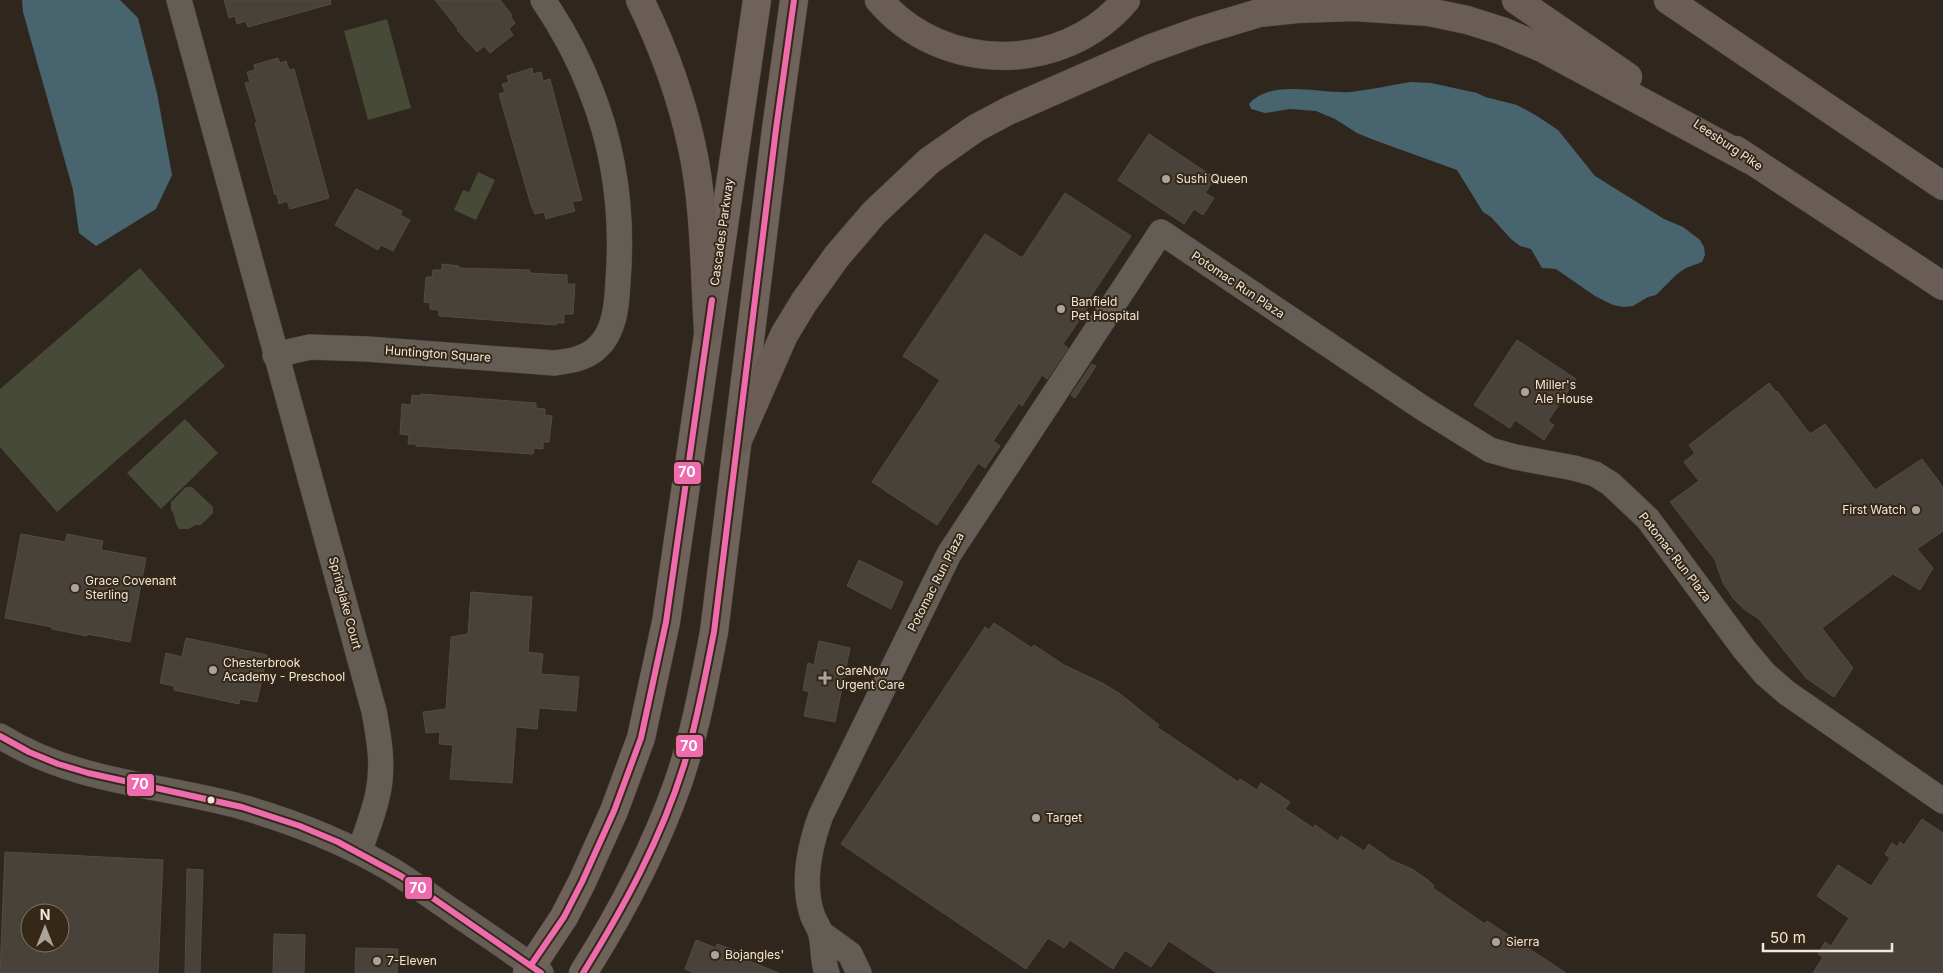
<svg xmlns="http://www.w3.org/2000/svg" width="1943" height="973" font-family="Inter,sans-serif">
  <rect width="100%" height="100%" fill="#2f271e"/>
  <path fill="#464a36" d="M387,19L411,108L368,120L344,31Z
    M478,172L495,180L476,220L454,210L463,190L469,192Z
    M140,268L225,366L57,512L0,447V389Z
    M185,419L218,453L161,509L127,473Z
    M186,487H192L213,507V513L201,525H195L189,529H179C174,523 176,515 171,510V502Z"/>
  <path fill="#48646f" d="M22,0H120L138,18L157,93L172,175L156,209L96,246L79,233L73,190L23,12Z
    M1411,82L1431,83L1477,93L1485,97L1517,105L1537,116L1558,130L1595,176L1664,219L1683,227L1700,240L1704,247L1705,255L1702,262L1686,268L1677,274L1656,295L1648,297L1633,306L1624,307L1613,305L1595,296L1556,269L1542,268L1531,249L1520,246L1511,239L1491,217L1483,212L1457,170L1374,140L1357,133L1335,119L1316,111L1290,109L1265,113L1251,109L1249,104C1271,78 1320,94 1350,92C1370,90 1391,85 1411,82Z"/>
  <path fill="#49423a" stroke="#524c44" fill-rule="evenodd" d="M224,0H330L331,4L248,27L246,21L237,24L235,16L229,18Z
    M435,0H500L512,15L510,16L515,23L509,29L513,35L490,53L484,46L477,52L457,30L458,29Z
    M278,58L280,63L286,61L289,70L294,69L329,198L290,209L287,201L279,204L277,194L275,195L255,123L257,122L245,83L250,82L247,72L255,70L254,65Z
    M532,68L533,74L541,72L543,81L550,79L582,200L572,202L575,211L546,219L544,212L535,214L531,205L499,94L505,92L502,84L509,82L507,76Z
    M1149,134L1215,178L1205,193L1214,198L1203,215L1194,209L1184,224L1118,180Z
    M356,189L402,211L400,215L410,220L393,251L381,245L378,250L335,225Z
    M1065,193L1131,236L1087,302L1090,304L1063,344L1068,348L1047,379L1042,375L1022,406L1019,403L993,441L1000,446L985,468L978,463L937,525L872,482L940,380L903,356L985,234L1022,258Z
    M442,264L459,266V268L530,270L529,273L567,275V284H575L573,314H564V323H556V325L439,316V310L430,309V303L424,302L426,277H432L433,270H442Z
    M1517,340L1576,379L1548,421L1554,425L1544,440L1515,420L1510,428L1474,405Z
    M1092,364L1096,366L1075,398L1071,395Z
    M1769,383L1776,392L1777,391L1810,434L1825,424L1875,490L1922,459L1943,487V531L1917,549L1933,568L1920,590L1893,574L1822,628L1853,668L1834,697L1806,678L1759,619L1744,609L1733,598L1723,583L1715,560L1670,502L1699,481L1684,462L1695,453L1689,445Z
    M421,394L536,403V408L545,409V415L552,416L549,442H543V449L534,448L533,454L416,446V444H408L409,435L400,434L402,404L411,405L412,395L420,396Z
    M21,534L65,542L67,534L103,541L101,550L146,558L130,642L87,634V636L52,629V627L5,618Z
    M859,560L903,582L891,609L847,586Z
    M471,592L532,597L528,652L543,654L541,674L579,677L576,711L539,708L537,729L516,727L512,783L450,779L453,745L439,744L440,732L426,733L423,712L446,709L451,637L468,634Z
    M994,623L1032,648L1034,645L1064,665L1102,683L1119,693L1159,725L1157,727L1238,782L1240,779L1257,790L1261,783L1290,802L1285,809L1313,828L1315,825L1338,841L1341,836L1364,851L1369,844L1391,860L1412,869L1428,880L1434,886L1433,888L1485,924L1487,921L1566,973H1217L1169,941L1151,967L1125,950L1113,969L1070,940L1064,948L1048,938L1026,969L841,844L985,627L989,630Z
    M186,638L267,655L257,702L240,699L239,704L174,690V686L160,683L166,653L182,657Z
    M819,641L850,648L835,722L804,716L809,692L803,690L808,663L814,665Z
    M1922,819L1943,833V973H1813L1823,957L1818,954L1825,942L1831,946L1849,918L1817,896L1838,865L1871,886L1890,858L1885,854L1892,843L1897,847L1900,842L1904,845Z
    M5,852L163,860L158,973H0ZM30,913H60V945L30,944Z
    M187,869L203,870L200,973H185Z
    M274,934L305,935L304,973H273Z
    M696,940L716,948L717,944L740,952L739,957L779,973H694L685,969Z
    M356,948L398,949L397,973H355Z"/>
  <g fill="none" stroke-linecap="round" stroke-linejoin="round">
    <g stroke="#4a433c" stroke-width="26">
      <path id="minor" d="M179,0L374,711C379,738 384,765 378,793C374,813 366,833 359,852
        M275,355L310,347L367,349L554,363C570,361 585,359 597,348C615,332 617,304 618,281C623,217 615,151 591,91C579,59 562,28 543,0
        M0,736C75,783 159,784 242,807C294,822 345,842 392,870C416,885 440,903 464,919C490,937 516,954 541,973
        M821,933L850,954L859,973
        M827,973C822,960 824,948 821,935C820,928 814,921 812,914C802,883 810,845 821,815L949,554L1161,232L1424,409L1490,450L1515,457L1574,468L1595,474L1611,484L1648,519L1744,649L1765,674L1787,693L1943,801"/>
    </g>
    <g stroke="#4a433c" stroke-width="29">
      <path id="major" d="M527,973L564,917L582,882L614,811L641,738L666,622L757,0
        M583,973C621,913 654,851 678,783C695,734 704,683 714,632L776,129L794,0"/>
    </g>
    <g stroke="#4a433c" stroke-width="29">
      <path id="highway" d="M640,0C663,47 681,96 692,147C705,207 704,270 708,330
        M879,0C942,74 1063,75 1126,0
        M1516,0L1628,77
        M1668,0L1943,186
        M1736,150L1943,286
        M738,440L784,335L804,302L837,256L874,213L929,161L976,128L1010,110L1149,49L1199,31L1259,13L1297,9L1354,7L1429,12L1467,20L1502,31L1542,48L1750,160"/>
    </g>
    <use href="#minor" stroke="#645d55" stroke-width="25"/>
    <use href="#major" stroke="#6e625b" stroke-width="28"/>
    <use href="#highway" stroke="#6a5d55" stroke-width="28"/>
    <g stroke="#362817" stroke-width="10">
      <path id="bus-1" d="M0,736L29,752L58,764L88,773L242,807L300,826L338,842L401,876L541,973
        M531,965L564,917L582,882L614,811L641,738L666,622L712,300
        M583,973C624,907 661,839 684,765C697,722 705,677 714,632L776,129L794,0"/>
    </g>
    <use href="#bus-1" stroke="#ee6cae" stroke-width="6"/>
  </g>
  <g fill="#aca49a" stroke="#362817" stroke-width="2">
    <circle cx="1166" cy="179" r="5"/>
    <circle cx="1061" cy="309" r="5"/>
    <circle cx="1525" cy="392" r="5"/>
    <circle cx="1916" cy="510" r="5"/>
    <circle cx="75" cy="588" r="5"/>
    <circle cx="213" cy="670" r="5"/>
    <path d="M822.5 670.5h5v5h5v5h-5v5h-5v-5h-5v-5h5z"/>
    <circle cx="1036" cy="818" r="5"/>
    <circle cx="1496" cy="942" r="5"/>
    <circle cx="715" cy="955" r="5"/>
    <circle cx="377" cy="961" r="5"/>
  </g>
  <circle fill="#f0e7dc" stroke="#362817" stroke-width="2" cx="211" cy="800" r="4.5"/>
  <g text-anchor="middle" stroke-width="4" stroke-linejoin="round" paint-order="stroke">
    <g font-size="12" fill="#f0e7dc" stroke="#362817">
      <text transform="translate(1728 145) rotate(34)" y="4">Leesburg Pike</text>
      <text transform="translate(722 232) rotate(-82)" y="4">Cascades Parkway</text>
      <text transform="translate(1238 285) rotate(34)" y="4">Potomac Run Plaza</text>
      <text transform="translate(438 354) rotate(4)" y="4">Huntington Square</text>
      <text transform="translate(1675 557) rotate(52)" y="4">Potomac Run Plaza</text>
      <text transform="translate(936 582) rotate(-63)" y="4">Potomac Run Plaza</text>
      <text transform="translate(345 603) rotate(75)" y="4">Springlake Court</text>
    </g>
    <g font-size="12" fill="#f0e7dc" stroke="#362817" text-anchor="start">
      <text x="1176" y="183">Sushi Queen</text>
      <text x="1071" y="306">Banfield<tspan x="1071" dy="14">Pet Hospital</tspan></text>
      <text x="1535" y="389">Miller's<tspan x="1535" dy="14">Ale House</tspan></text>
      <text x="1906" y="514" text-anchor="end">First Watch</text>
      <text x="85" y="585">Grace Covenant<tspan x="85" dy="14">Sterling</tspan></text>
      <text x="223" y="667">Chesterbrook<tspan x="223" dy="14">Academy - Preschool</tspan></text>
      <text x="836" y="675">CareNow<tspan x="836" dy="14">Urgent Care</tspan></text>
      <text x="1046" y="822">Target</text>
      <text x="1506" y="946">Sierra</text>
      <text x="725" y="959">Bojangles'</text>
      <text x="387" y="965">7-Eleven</text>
    </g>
  </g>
  <g stroke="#362817" stroke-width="2">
    <rect x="673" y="461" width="29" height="24" rx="5" fill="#ee6cae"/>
    <rect x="675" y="734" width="29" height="24" rx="5" fill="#ee6cae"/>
    <rect x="126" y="773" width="29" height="24" rx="5" fill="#ee6cae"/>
    <rect x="404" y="876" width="29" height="24" rx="5" fill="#ee6cae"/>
  </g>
  <g font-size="14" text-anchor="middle" font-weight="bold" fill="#fff">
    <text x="687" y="477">70</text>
    <text x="689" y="751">70</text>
    <text x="140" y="789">70</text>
    <text x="418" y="893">70</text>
  </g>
  <g transform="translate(45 928)"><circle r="24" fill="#362817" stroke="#807466"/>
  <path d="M0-4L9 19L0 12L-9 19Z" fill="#aca49a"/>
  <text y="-8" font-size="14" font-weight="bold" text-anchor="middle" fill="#f0e7dc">N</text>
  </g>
  <path d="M1763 943v8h129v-8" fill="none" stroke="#f0e7dc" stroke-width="2.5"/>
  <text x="1770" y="943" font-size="15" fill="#f0e7dc" stroke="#362817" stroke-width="4" paint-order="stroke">50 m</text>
</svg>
